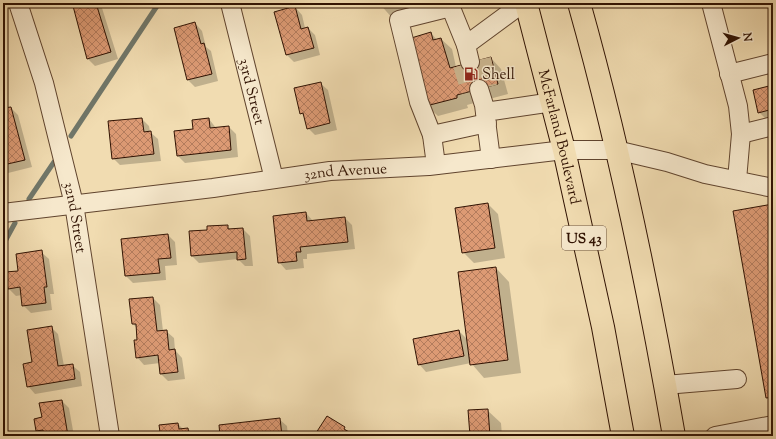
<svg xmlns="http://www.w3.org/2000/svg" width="776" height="439" font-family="'Sorts Mill Goudy',serif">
  <defs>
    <pattern id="building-cross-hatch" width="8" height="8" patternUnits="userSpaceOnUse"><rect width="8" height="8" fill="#dc9a74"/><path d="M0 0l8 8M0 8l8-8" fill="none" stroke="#b37c5d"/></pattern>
  </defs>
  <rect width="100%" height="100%" fill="#f1dcb1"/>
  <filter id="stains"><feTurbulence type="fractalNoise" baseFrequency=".005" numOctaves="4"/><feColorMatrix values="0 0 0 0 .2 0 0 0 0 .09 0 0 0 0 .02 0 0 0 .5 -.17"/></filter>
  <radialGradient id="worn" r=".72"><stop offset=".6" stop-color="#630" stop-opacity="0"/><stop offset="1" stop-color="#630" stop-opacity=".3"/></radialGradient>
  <path fill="#0003" d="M87,3H98L102,8L118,59L95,66L88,59L82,38Z
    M379,3H432L393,19Z
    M295,7L302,15L305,28H308L315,35L320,55L294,62L287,55Z
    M195,23L202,31L206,47L211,51L218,81L195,87L188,80Z
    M431,33L437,40L441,39L452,49L456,67L491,58L501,69L508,94L467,105L468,108L438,116L427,106Z
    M320,83L328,90L337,130L315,135L308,128L305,117L301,113Z
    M773,86V122L770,123L759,112Z
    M11,108L18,115L32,167L8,173L3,167V109Z
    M142,119L149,126L150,132L158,139L161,161L120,165L113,158Z
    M209,119L216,128L229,127L236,134L238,157L185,163L178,156L194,130Z
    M488,204L498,214L505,258L474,263L463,252Z
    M773,205V404L767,398L734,212Z
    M306,213L313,221L345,218L352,225L355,249L307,254V259H303L304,268L286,270L279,262Z
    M227,226L231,230L243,229L250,236L253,266H245L238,259L199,263L192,256L208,231Z
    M168,235L175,242L177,265L165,266L166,280L133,283L126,276Z
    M41,252L49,259L54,294H50L52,310L31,313L23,305L22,295L16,296L9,289L19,271Z
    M496,268L509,282L521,373L484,378L471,363L426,372L419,364L459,331L468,340Z
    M153,298L160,305L163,331H166L174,338L175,350L182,358L185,379L168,381L161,374L160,363L144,365L137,357L139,340L137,328L133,324Z
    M51,327L58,334L64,366L72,365L80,372L82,386L35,394L28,386L34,363Z
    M62,401L69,408L74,436H43L37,430Z
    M487,410L501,423L502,436H471Z
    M279,419L287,426L288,436H221Z
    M178,424L183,429H188L195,436H147L161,432Z"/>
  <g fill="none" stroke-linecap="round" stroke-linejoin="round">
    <path stroke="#70776a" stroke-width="5" d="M71,136L159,3
      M29,199L54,162
      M3,245L15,223"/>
  </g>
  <path fill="url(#building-cross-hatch)" stroke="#301202" d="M83,3H96L111,52L87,59L73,6Z
    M295,6L301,29L308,27L314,48L286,55L274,12Z
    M195,22L201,44L204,43L212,74L187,80L174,28Z
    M431,32L433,40L441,38L450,68L491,57L498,84L457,95V98L426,106L408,39Z
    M321,82L330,123L307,129L303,113L300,114L294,88Z
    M773,85V109L758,113L753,90Z
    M11,107L25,160L3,165V108Z
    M142,118L144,132L151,131L154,154L112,159L108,121Z
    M209,118L210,128L229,126L231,150L177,156L174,131L193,129L192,120Z
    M488,203L495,248L462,253L455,208Z
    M773,204V397L766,398L733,211Z
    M306,212L307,221L345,217L348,242L300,247L301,252H296L297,261L278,263L273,216Z
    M228,225V229L243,228L246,259L237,260V252L191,256L189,231L207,230V226Z
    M168,234L171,258L158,259L160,273L125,276L121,239Z
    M42,250L47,287H44L46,303L22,306L20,287L8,289L5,272L18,271L16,254Z
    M496,267L508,360L470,365L458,272Z
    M153,297L157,331L167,330L169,350L175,349L178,372L160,374L158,355L136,358L134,340H137L136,324H132L129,299Z
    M52,326L58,366L73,364L75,379L27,387L23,364L32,362L27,330Z
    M459,330L464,356L418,365L413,339Z
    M62,400L68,436H44L43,430L36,431L34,419L42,417L39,403Z
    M488,409L490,436H470L468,410Z
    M327,416L345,427L344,429L356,436H314Z
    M280,418L282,436H220L219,425Z
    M178,423L179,429L188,428L189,436H146V433L160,432L159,425Z"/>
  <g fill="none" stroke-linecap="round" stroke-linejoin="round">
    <path stroke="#cab48e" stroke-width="18" stroke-dasharray="18 9" stroke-linecap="butt" d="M482,59L488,87
      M462,65L470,91"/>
    <g stroke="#60442e" stroke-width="20">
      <g id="minor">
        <path id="s1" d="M18,3L44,83L74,204L110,436"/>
        <path id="s2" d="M230,3L274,179"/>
        <path d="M449,3L466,45"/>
        <path d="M711,3L738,106L741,134L737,180"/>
        <path d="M470,62L466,45L523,3"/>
        <path d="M729,74L773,63"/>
        <path d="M479,89L484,105L491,159"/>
        <path d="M485,112L553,102"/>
        <path d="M741,134L773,126"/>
        <path d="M432,135L419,102L399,20L451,7"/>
        <path d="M436,165L432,135L487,123"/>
        <path id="s3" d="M3,213L213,188L330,171L429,166L564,150H616L667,162L705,174L773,188"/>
        <path d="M665,385L737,379"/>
        <path d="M715,436L773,425"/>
      </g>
    </g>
    <g stroke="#301202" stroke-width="24">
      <g id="highway">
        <path id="s4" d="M526,3L564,150L603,327L623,436"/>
        <path d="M579,3C619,145 649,291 674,436"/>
      </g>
    </g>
    <use href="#minor" stroke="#f6e8cc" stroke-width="18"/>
    <use href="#highway" stroke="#f1dcb1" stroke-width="22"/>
  </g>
  <defs>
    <g id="fuel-bare" transform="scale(1.08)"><path d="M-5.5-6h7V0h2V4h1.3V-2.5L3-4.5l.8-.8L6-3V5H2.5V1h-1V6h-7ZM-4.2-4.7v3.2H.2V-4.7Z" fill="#8f2418" stroke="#f6e8cc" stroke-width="2.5" paint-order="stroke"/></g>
  </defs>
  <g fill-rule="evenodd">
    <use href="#fuel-bare" x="471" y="74"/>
  </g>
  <g text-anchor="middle" stroke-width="3" stroke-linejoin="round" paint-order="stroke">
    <rect fill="#f6e8cc" stroke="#6b523f" stroke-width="1" x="562" y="226" width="44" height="24" rx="3"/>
    <g font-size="14" font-weight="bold" fill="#301202">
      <text x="584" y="243">US 43</text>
    </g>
    <g font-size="15" fill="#301202" stroke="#f6e8cc" text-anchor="start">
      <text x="482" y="79">Shell</text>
    </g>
    <g font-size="15" fill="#301202" stroke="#f6e8cc">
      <text dy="5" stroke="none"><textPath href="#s2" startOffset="91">33rd Street</textPath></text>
      <text dy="5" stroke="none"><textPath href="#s4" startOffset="138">McFarland Boulevard</textPath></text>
      <text dy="5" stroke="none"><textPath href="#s3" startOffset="345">32nd Avenue</textPath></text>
      <text dy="5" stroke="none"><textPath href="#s1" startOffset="222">32nd Street</textPath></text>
    </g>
  </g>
  <rect width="776" height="439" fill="none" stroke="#f1dcb1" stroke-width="16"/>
  <rect x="4" y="4" width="768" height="431" fill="none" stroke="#301202" stroke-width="2"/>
  <rect x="8" y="8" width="760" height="423" fill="none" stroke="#301202"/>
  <g transform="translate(738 38) rotate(84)" stroke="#f6e8cc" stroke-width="3" paint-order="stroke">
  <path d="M0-3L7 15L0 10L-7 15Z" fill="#301202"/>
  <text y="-6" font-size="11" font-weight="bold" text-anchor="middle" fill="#301202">N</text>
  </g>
  <rect width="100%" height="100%" filter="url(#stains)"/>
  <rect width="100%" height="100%" fill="url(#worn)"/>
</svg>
